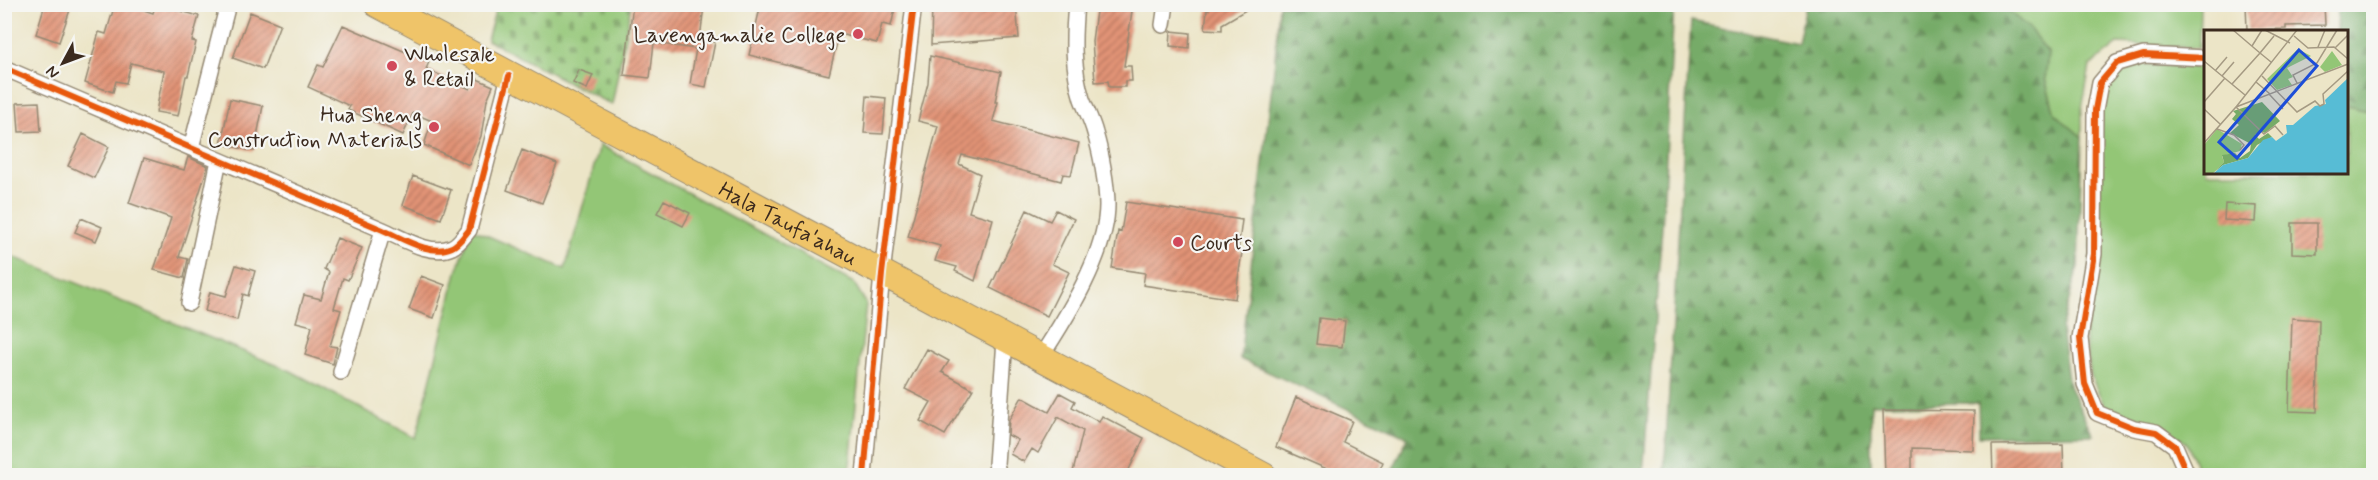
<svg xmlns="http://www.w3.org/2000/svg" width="2378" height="480" font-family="Mynerve,sans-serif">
  <defs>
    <pattern id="forest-firs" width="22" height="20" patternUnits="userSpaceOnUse" patternTransform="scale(1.5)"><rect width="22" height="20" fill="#76ab67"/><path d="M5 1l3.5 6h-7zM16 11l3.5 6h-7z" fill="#628b54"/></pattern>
    <pattern id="cemetery-stones" width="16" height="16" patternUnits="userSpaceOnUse" patternTransform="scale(1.5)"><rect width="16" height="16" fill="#93c676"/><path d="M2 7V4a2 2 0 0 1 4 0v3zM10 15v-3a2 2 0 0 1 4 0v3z" fill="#79a160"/></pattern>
    <pattern id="building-hatch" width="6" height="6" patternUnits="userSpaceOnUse" patternTransform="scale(1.5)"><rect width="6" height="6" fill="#e19376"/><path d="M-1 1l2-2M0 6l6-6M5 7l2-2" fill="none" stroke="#b87860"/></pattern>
  </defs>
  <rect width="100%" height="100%" fill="#f6f6f2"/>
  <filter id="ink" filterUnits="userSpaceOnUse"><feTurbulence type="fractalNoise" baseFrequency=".0167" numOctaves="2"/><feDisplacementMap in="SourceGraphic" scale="12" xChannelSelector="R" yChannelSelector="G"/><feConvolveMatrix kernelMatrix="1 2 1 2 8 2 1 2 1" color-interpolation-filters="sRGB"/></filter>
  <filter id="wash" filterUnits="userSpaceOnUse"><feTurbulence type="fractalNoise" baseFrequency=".008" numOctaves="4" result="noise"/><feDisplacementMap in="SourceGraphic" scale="24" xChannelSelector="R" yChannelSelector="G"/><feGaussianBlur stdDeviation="1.35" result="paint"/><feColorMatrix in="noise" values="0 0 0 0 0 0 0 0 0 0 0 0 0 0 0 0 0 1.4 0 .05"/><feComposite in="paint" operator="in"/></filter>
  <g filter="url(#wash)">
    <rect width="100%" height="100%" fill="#ece5c7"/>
    <path fill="#93c676" stroke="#67784a" stroke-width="1.5" d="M2001,5H2200L2199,48L2118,44L2090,66L2082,109V137L2055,114L2045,79L2048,52Z
      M2143,64L2205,68L2206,172H2346L2347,106L2373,112V475H2199L2187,443L2158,424L2105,407L2091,376L2085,339L2100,111L2106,88L2120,70Z
      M600,145L854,283L866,303L849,475H5L4,253L291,371L416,438L457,272L472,229L565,269Z"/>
    <path fill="url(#forest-firs)" stroke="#586a42" stroke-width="1.5" d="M1279,5H1674L1663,214L1643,475H1390L1408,437L1240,359L1275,60Z
      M1806,5H2001L2029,28L2048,53L2045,79L2055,114L2082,137L2078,267L2061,329L2069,386L2093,435L1979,436L1978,403L1871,404V475H1664L1691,21L1798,43Z
      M2338,5H2373V112L2347,106L2346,32L2337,31Z"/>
    <path fill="url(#cemetery-stones)" stroke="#67784a" stroke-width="1.5" d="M497,5H631L612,105L487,40Z"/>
    <g id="blocks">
      <path fill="url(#building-hatch)" d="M45,4H72L59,42L36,34Z
        M115,4H126L153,13L156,4H178L177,10L199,16L192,41L196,42L188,76H186L178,116L156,112L164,71L131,63L126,83L116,81L113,92L85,83L99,32L106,34Z
        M633,4L704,6L700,39L715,42L706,87L690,84L696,49L654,43L650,78L624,75Z
        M761,4H896L891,26L882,24L877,43L839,34L829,75L749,55Z
        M932,4H968V6L1016,4L1019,38L931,45Z
        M1097,4H1133L1124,66H1131L1132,81H1125V87H1109L1108,81L1095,82L1092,41Z
        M1210,4H1256L1222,24V30L1205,29L1207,10H1209Z
        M2246,4H2324L2325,25L2286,26V29L2247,30Z
        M250,12L280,24L263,69L233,58Z
        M343,25L429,62L426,69L470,89L475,78L493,86L487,100L481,136L469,165L424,145L432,121L413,113L403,135L348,110L350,106L308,87L318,65L323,67Z
        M1171,31L1190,33L1189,48L1170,46Z
        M930,56L1001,72L995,102H998L993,121L1079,143L1071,175L1063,174L1061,181L962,155L959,164L980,174L969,212L993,219L975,281L955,271L957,267L935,261L940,246L908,237L938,126L918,121L928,83Z
        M579,70L593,75L587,89L573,83Z
        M867,96L886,98L883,134L864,133Z
        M230,99L263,106L254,151L221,144Z
        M39,102L41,131L19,132L17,103Z
        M83,134L109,147L94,178L68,166Z
        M522,150L557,164L542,203L507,190Z
        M188,157L208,166L179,257L188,259L184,278L154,270L171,218L129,203L144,158L184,170Z
        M413,176L451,190L441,219L403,205Z
        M664,200L690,213L683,226L657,213Z
        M1126,202L1242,220L1238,251L1242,252L1235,299L1143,285L1145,273L1112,268L1118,231L1121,232Z
        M2225,204L2257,206L2256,222L2224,220Z
        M1027,210L1050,221L1056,210L1074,219L1052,264L1069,272L1047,316L990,288Z
        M81,218L102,227L96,241L75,232Z
        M2292,223H2317V254L2292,253Z
        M337,238L362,248L348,280L343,278L334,308L341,310L330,346L337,347L333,364L305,355L312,326L296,322L304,295L321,299L329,272L324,269Z
        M236,265L255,271L248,296L243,294L237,320L205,311L210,292L226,296Z
        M421,276L445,285L434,318L409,309Z
        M1319,318L1345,321L1342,347L1316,344Z
        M2292,318L2319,320L2317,412L2289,411Z
        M927,349L949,361L942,372L973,389L945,435L920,421L931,402L905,389Z
        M1060,393L1075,401L1072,407L1099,422L1102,416L1144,438L1126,476H1072L1083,431L1058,417L1038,453L1032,449L1024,462L1010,454L1018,440L1008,435L1009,420L1022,397L1049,412Z
        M1296,397L1352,421L1343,442L1383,462L1377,476H1343L1276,447Z
        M1883,410L1974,411L1973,450L1912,448V476H1885Z
        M2063,444L2064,476H1993L1992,445Z"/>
    </g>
  </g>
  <g filter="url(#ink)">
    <use href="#blocks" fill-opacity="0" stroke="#948872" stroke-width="1.5"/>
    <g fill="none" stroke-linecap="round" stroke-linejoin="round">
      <g stroke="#948872" stroke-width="18">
        <path id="street" d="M1163,25L1166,4
          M4,68L383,230C402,238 431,257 452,247C459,244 464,236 469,230L509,76
          M191,148L228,4
          M189,303L219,160
          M1040,358C1066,318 1107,254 1107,205C1107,185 1101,153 1095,133C1092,121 1086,110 1082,99C1072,67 1073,37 1076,4
          M341,372L383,230
          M864,476L882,274L914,4
          M999,476L996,464L1005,340
          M2188,476L2175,446L2156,432L2134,428L2097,413L2085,384L2080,338L2094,254L2095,110L2100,83L2117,63L2144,55L2206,58"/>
      </g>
      <g stroke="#948872" stroke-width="28">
        <g id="primary">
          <path id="s1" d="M377,4L1264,476"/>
        </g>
      </g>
      <use href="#street" stroke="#fff" stroke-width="15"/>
      <use href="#primary" stroke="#efc469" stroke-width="26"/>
      <g stroke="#f6f6f2" stroke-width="10">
        <path id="cycleway" d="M4,68L383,230C402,238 431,257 452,247C459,244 464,236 469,230L509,76
          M864,476L882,274L914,4
          M2188,476L2175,446L2156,432L2134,428L2097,413L2085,384L2080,338L2094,254L2095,110L2100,83L2117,63L2144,55L2206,58"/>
      </g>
      <use href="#cycleway" stroke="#e8590c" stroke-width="6"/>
    </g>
  </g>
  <g fill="#d1495b" stroke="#f6f6f2" stroke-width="2">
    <circle cx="858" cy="34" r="6"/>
    <circle cx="392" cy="66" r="6"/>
    <circle cx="434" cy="127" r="6"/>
    <circle cx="1178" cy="242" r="6"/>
  </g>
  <g text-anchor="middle" stroke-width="4.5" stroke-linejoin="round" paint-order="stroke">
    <g font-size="22" fill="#3b2a1e" stroke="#f6f6f2" text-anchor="end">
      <text x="846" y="42">Lavengamalie College</text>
      <text x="404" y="61" text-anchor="start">Wholesale<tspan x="404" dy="25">&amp; Retail</tspan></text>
      <text x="422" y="122">Hua Sheng<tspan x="422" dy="25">Construction Materials</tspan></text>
      <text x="1190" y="250" text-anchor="start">Courts</text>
    </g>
    <g font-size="22" fill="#3b2a1e" stroke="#f6f6f2">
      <text dy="8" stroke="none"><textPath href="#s1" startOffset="466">Hala Taufa'ahau</textPath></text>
    </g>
  </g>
  <g transform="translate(2204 30)">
    <rect width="144" height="144" fill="#ece5c7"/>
    <path d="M94,19L107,26L83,38L89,47L84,49L88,55L73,60L63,49ZM128,21L138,35L121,42L116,37ZM13,99L38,114L36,121L18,126L20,132L8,144H0V115Z" fill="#93c676"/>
    <path d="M58,72L76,91L61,103L56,101L51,105L55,109L64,103L68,107L53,115L44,128L19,135L8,144L20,132L18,125L31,123L36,128L46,121L47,114L26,103L35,95L28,89L32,84L29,81Z" fill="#76ab67"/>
    <path d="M144,48V144H9L19,135L44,128L59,110L68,107L72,111L83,103L82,95H89L111,76L122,74L121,70Z" fill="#57bcd5"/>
    <path fill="none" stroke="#a59a83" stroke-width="1.5" d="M61,0L86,13M90,6L104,18L130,17L144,29M48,16L58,0M114,17L121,0M131,18L144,5M0,31L41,65M67,32L56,23L70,6M11,41L23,27M18,46L30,32M58,46L93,82L111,71L116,76L120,74L119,64L144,41M52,52L66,64M93,53L89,45L113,33L133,0M28,54L56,23L29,0M65,64L79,79M0,72L21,48M32,77L60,104L71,96L79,105M32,77L93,0M0,79L16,94M13,99L30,105L40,115L36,120M0,113L32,77L144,34"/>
    <path fill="#1d4ed8" fill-opacity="0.15" stroke="#1d4ed8" stroke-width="3" d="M95,20L113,36L33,128L15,112Z"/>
    <rect width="144" height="144" fill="none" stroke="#3b2a1e" stroke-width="3"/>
  </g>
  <rect width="2378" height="480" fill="none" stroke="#f6f6f2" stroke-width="24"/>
  <g transform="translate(63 63) rotate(229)" stroke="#f6f6f2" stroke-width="4.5" paint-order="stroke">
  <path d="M0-4.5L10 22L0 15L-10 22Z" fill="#3b2a1e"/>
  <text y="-9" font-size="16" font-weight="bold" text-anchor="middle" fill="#3b2a1e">N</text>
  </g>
</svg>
